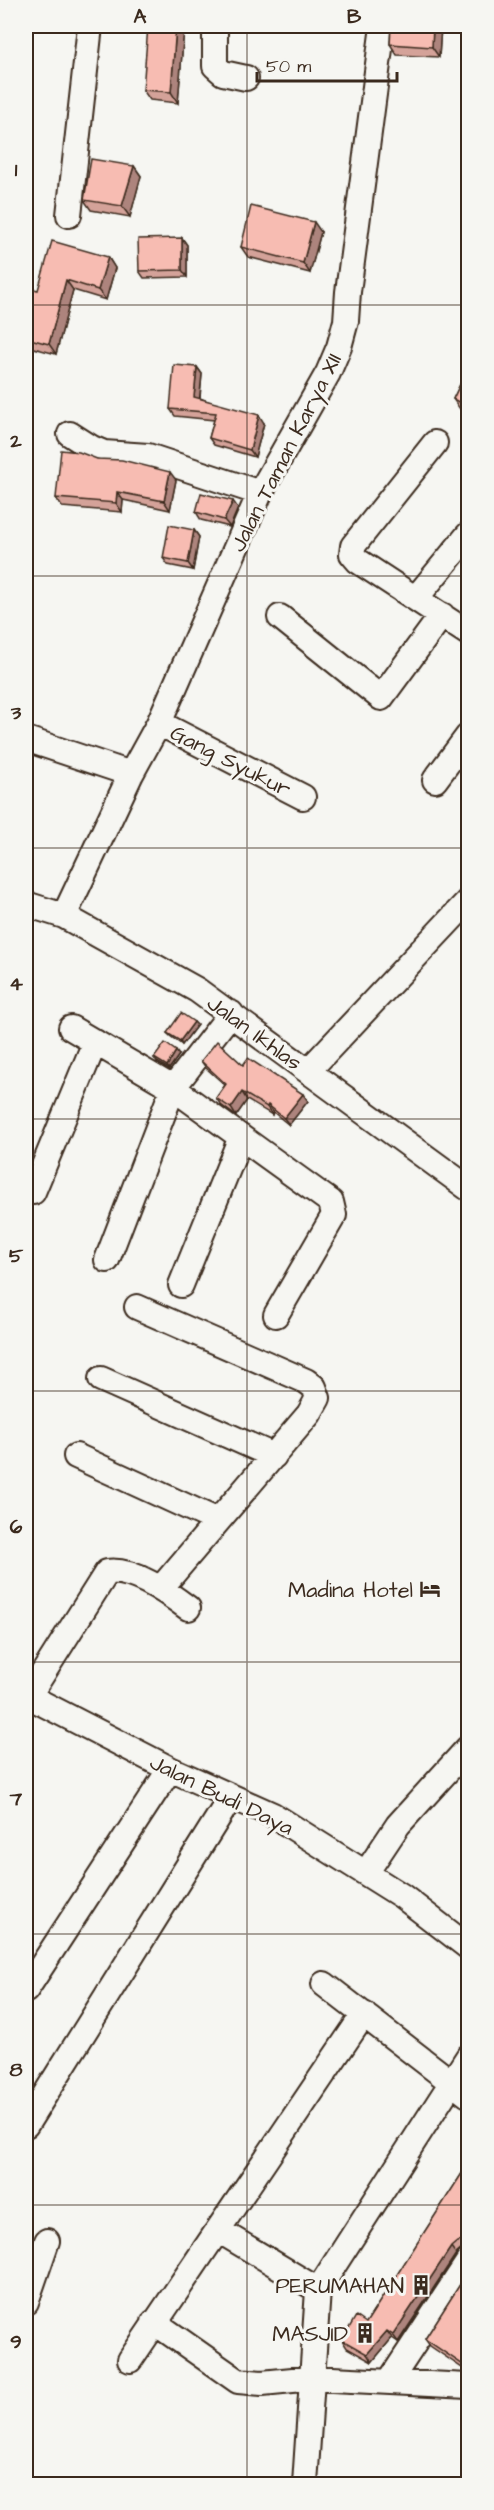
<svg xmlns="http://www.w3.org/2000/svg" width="494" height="2510" font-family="'Architects Daughter',sans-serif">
  <rect width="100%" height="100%" fill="#f6f6f2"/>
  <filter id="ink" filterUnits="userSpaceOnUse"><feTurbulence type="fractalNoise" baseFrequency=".0167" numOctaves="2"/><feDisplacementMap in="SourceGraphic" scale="12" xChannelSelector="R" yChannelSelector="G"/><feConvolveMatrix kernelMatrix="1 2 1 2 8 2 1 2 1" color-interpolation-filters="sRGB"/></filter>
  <g filter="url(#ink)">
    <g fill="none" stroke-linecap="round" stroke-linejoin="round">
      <g stroke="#3b2a1e" stroke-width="28">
        <path id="minor" d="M215,26V66L223,73L246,78
          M69,215L90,26
          M70,434L92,448L104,453L148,456L260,493
          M435,443L353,546L352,554L358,561L468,633
          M416,598L468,535
          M280,617L381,698L442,615
          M159,723L303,797
          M26,739L131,774
          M435,780L468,736
          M26,904L64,916L197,990L468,1188
          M64,916L131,774L159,723L260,493L328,373L339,347L346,321L348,292L383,26
          M71,1028L173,1088L331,1202L334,1215L276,1315
          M309,1070L468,901
          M33,1192L95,1042
          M107,1260L173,1088L231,1013
          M181,1285L241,1137
          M137,1307L306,1381L314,1387L318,1398L309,1414L161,1588
          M101,1379L274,1456
          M76,1456L218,1521
          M26,1695L170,1769L273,1815L402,1896L468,1947
          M28,1697L107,1572C133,1568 168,1593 188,1608
          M366,1873L398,1825L468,1748
          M324,1984L468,2095
          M26,1990L170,1769
          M26,2125L231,1797
          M218,2230L318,2290
          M26,2302L47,2241
          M154,2322L238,2381L262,2383L313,2378L468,2386
          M130,2360L364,2014
          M389,2382L468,2262
          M305,2484L318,2290L468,2057"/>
      </g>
      <use href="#minor" stroke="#f6f6f2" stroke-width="24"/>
    </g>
    <path fill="#d4a299" stroke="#3b2a1e" stroke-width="1.5" d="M391,26H441L439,57L397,55L390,44Z
      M184,28L178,103L150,100L143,90Z
      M134,166L141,176L130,217L91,210L84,200Z
      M321,232L310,273L248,257L241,247Z
      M182,238L187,245V277L144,278L139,271Z
      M108,257L115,268L106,300L73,290L56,354L26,346V303Z
      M197,367L202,374L200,398L264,423L255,457L214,445L209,438L214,420L175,416L170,409Z
      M468,368V415L462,412L453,399Z
      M97,459L176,480L170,510L123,500L122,512L62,507L56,498Z
      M238,508L230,527L201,520L196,512Z
      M194,530L199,537L193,570L168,565L163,558Z
      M194,1022L197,1025L182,1045L170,1036L167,1033Z
      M179,1055L169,1069L157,1062L154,1058Z
      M201,1061L243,1065L308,1101L289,1125L273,1112L272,1115L247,1100L236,1116L221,1105L216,1098L225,1085L206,1068Z
      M468,2164V2248L462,2249L456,2254L398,2342L392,2338L372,2362L347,2348L342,2340L366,2323Z
      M468,2272V2372L430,2346L425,2339Z"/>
    <path fill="#ad847d" stroke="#3b2a1e" stroke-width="1.5" d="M176,26H183L184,28L178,103L171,92Z
      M433,26H441L439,57L432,47Z
      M134,166L141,176L130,217L122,206Z
      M314,222L321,232L310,273L303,263Z
      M182,238L187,245V277L182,270Z
      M108,257L115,268L106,300L98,290Z
      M66,280L73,290L56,354L49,344Z
      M197,367L202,374L199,404L194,397Z
      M259,415L264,423L255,457L250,450Z
      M170,472L176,480L170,510L164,501Z
      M117,492L123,500L122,512L116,503Z
      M233,501L238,508L230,527L224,520Z
      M194,530L199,537L193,570L188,563Z
      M194,1022L197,1025L182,1045L180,1041Z
      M176,1051L179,1055L169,1069L167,1066Z
      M242,1092L247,1100L236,1116L231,1108Z
      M303,1094L308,1101L289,1125L284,1118Z
      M268,1105L273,1112L272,1115L267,1107Z
      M451,2247L456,2254L398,2342L393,2335Z
      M387,2331L392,2338L372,2362L367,2354Z"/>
    <path fill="#f7bcb2" stroke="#3b2a1e" stroke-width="1.5" d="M148,26H176L171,92L143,90Z
      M391,26H433L432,47L390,44Z
      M91,159L134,166L122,206L84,200Z
      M251,206L314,222L303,263L241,247Z
      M182,238V270L139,271L138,239Z
      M52,241L108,257L98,290L66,280L49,344L26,338V303L29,288L38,290Z
      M174,365L197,367L194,397L259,415L250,450L209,438L216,413L170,409Z
      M468,368V407L453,399Z
      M61,450L79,452L97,459L122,460L170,472L164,501L117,492L116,503L56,498Z
      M201,493L233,501L224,520L196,512Z
      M169,525L194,530L188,563L163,558Z
      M181,1013L194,1022L180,1041L167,1033Z
      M217,1041L243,1065L248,1058L303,1094L284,1118L268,1105L267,1107L242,1092L231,1108L216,1098L226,1084L201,1061Z
      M165,1043L176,1051L167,1066L154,1058Z
      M468,2164V2242L464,2241L457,2242L451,2247L393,2335L387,2331L367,2354L342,2340L356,2316L366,2323Z
      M468,2272V2366L462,2364L425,2339Z"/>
  </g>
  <path fill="none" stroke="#3b2a1e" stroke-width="1.5" stroke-opacity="0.55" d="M247,26V2484M26,305H468M26,576H468M26,848H468M26,1119H468M26,1391H468M26,1662H468M26,1934H468M26,2205H468"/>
  <defs>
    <g id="hotel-bare" transform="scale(1.62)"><path d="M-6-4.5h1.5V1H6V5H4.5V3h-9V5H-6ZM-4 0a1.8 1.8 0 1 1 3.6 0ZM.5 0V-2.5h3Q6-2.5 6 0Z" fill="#3b2a1e" stroke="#f6f6f2" stroke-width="2.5" paint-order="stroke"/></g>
    <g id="building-bare" transform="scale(1.62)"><path d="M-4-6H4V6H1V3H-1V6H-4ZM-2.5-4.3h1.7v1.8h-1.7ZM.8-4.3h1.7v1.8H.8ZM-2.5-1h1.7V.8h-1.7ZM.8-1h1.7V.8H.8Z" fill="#3b2a1e" stroke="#f6f6f2" stroke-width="2.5" paint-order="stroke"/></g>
  </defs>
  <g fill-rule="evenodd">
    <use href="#hotel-bare" x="430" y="1589"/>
    <use href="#building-bare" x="421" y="2285"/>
    <use href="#building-bare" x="365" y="2333"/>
  </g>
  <g text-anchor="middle" stroke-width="6" stroke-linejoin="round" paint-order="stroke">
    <g font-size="22" fill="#3b2a1e" stroke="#f6f6f2">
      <text transform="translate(285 452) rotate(-63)" y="8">Jalan Taman Karya XII</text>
      <text transform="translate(231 760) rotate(27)" y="8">Gang Syukur</text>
      <text transform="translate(255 1032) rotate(36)" y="8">Jalan Ikhlas</text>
      <text transform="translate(222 1794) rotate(26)" y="8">Jalan Budi Daya</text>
    </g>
    <g font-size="22" fill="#3b2a1e" stroke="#f6f6f2" text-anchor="end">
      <text x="413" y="1597">Madina Hotel</text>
      <text x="404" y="2293">PERUMAHAN</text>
      <text x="348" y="2341">MASJID</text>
    </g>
  </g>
  <rect width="494" height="2510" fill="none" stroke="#f6f6f2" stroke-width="66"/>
  <path d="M257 72v9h140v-9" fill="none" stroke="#3b2a1e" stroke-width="3"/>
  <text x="266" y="72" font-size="18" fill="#3b2a1e" stroke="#f6f6f2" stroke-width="4.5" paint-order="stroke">50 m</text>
  <rect x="33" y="33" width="428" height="2444" fill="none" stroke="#3b2a1e" stroke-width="2"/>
  <g font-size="20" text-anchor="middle" font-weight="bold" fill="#3b2a1e">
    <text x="140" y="23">A</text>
    <text x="354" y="23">B</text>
    <text x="16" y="176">1</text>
    <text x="16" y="447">2</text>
    <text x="16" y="719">3</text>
    <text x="16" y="990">4</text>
    <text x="16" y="1262">5</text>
    <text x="16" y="1533">6</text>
    <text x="16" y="1805">7</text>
    <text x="16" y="2076">8</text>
    <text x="16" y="2348">9</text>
  </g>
</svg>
